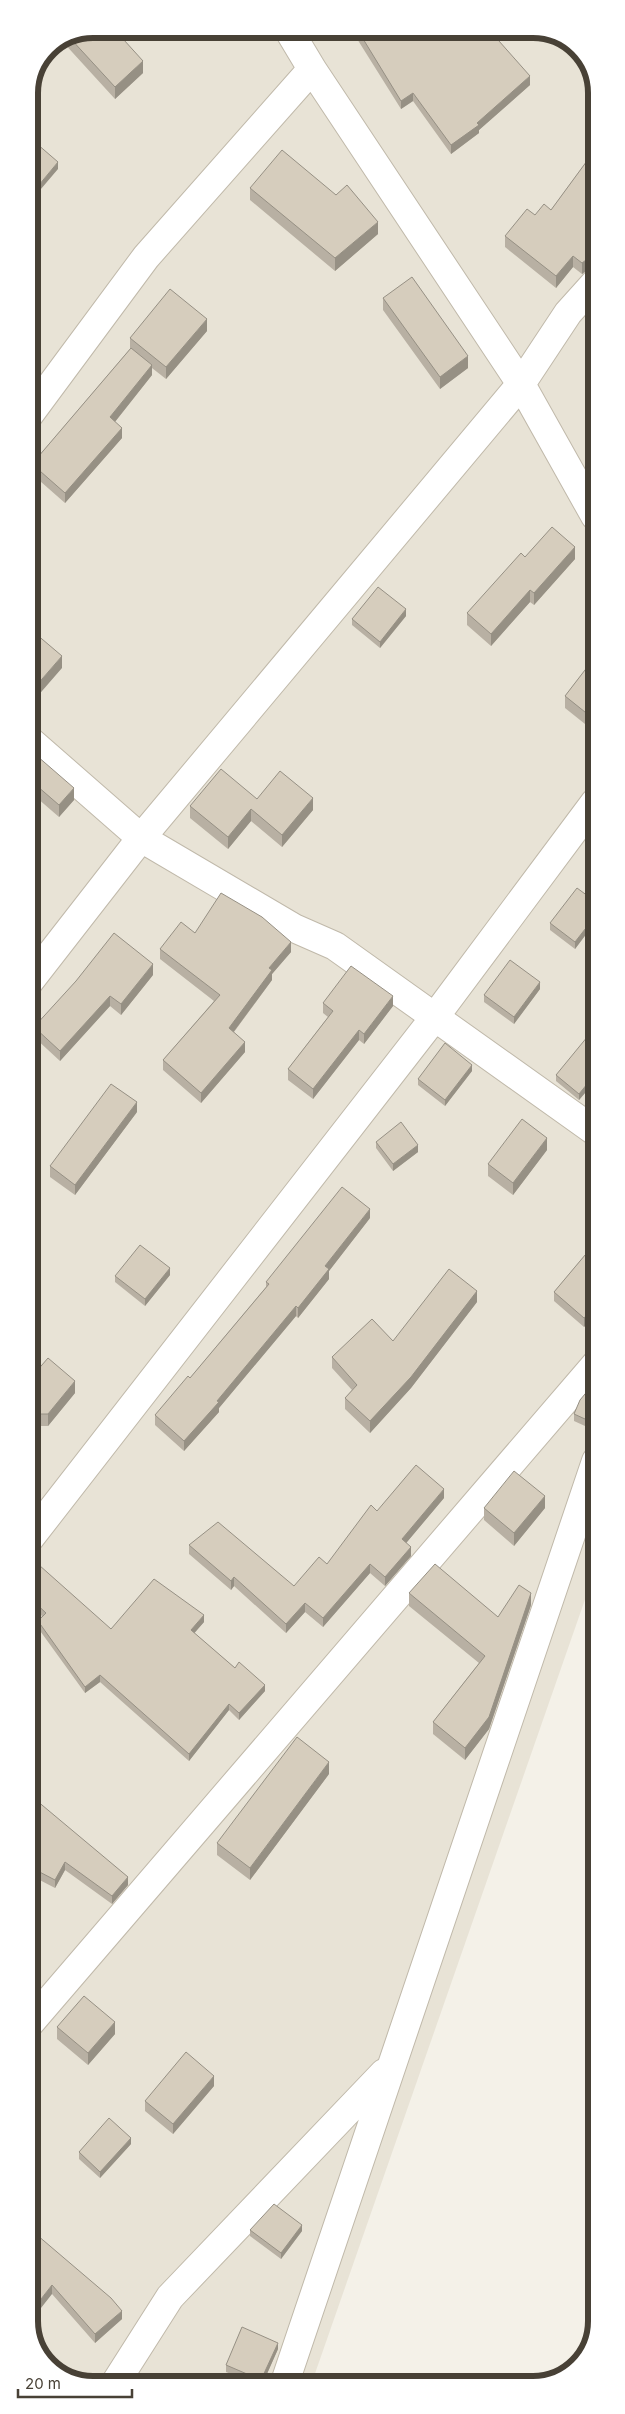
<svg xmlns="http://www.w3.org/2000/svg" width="625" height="2414" font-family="Inter,sans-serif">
  <rect width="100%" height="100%" fill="#f4f1e8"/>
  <path fill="#e8e3d6" d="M93,29H541L577,47L595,80L596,1568L311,2385H88L50,2369L30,2334L29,92L48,47Z"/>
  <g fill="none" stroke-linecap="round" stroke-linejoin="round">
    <g stroke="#c0b9aa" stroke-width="30">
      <path id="minor" d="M288,29L312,69L521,384L595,516
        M29,415L146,257L312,69
        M29,740L141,838L294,928L335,946L596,1132
        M29,982L141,838L521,384L568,313L595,283
        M30,1538L434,1018L595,802
        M30,2023L596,1364
        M114,2385L170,2297L384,2073
        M284,2385L596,1461"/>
    </g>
    <use href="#minor" stroke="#fff" stroke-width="28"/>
  </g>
  <path fill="#b8b0a3" d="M92,29L143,73L115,99L62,41Z
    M354,29H503L495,37L530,85L479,130V133L451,154L413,101L401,109L354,34Z
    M595,150V268H590L582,274L573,267L556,288L505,247V236L535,215L551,210Z
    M250,188L336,195L378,234L335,271L250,200Z
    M383,298L468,368L440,389L383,310Z
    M207,331L166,379L152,368V375L115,422L122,438L65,503L32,474V464L130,349V338Z
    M525,557L575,559L534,605L530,602L491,646L467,625V613Z
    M406,616L380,648L352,625V619Z
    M595,657V732L565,708V696Z
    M29,749L74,800L59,817L29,791Z
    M257,799L313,810L282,847L251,821L228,849L190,818V806Z
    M596,902V921L575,949L550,930V923Z
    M195,933L291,952L272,974V980L234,1032L245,1052L201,1103L163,1070V1060L214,1001L160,959V949Z
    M153,975L121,1015L110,1006L60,1061L34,1037V1027Z
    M540,989L514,1024L484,1002V995Z
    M323,1003L393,1006L364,1044L359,1040L313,1099L288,1080V1069L328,1017L323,1013Z
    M596,1043V1080L579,1100L556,1081V1075Z
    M472,1071L445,1106L418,1085V1079Z
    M137,1112L75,1195L50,1177V1166Z
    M376,1142L418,1152L393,1171L376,1148Z
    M547,1150L513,1195L488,1176V1164Z
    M370,1218L329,1271V1279L298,1318L296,1316L219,1408V1412L184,1451L155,1425V1415L190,1378L266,1287V1282Z
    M596,1242V1314L584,1327L554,1301V1292Z
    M170,1275L145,1306L115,1282V1276Z
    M477,1302L411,1388L370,1433L345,1409V1398L352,1390L332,1368V1357L393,1341Z
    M29,1380L75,1393L48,1426H36L29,1420Z
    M596,1391V1431L574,1421V1414Z
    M444,1498L406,1543L411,1556L385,1586L370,1573L323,1627L305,1612L286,1633L234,1586L231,1590L189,1554V1545L294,1586L327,1564L377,1511Z
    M484,1508H545L514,1546L484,1520Z
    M30,1576L111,1629L204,1622L194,1633L235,1668L265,1691L239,1720L229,1710L189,1761L100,1682L85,1693L38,1628V1621L42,1616L30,1605Z
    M409,1593L498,1617L531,1605L489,1729L465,1760L433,1734V1722L479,1663L409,1606Z
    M329,1774L250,1880L217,1855V1843Z
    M30,1795L128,1885L112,1904L65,1870L55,1888L30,1875Z
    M57,2027L115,2034L88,2065L57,2039Z
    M214,2086L173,2134L145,2111V2101Z
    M131,2144L100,2178L79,2159V2152Z
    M30,2229L122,2319L95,2343L52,2294Z
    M250,2230L302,2231L281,2259L250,2236Z
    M278,2349L262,2385H257L226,2372V2365Z"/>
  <path fill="#969084" d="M494,29H503L491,41V32Z
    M143,61V73L115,99V87Z
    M530,76V85L479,130V133L451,154V145L477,123Z
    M413,93V101L401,109V101Z
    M58,162V169L29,203V197Z
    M378,222V234L335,271V258Z
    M573,256V267L556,288V276Z
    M590,257V268L582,274V263Z
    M207,319V331L166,379V367Z
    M468,356V368L440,389V377Z
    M152,365V375L110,428V417Z
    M122,428V438L65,503V493Z
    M575,547V559L534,605V593Z
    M530,590V602L491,646V634Z
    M406,609V616L380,648V642Z
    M62,656V668L29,706V694Z
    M74,788V800L59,817V805Z
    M313,798V810L282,847V835Z
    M251,809V821L228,849V837Z
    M596,915V921L575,949V942Z
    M291,942V952L272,974V980L229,1038V1028L269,968Z
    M153,964V975L121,1015V1004Z
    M540,982V989L514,1024V1017Z
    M110,996V1006L60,1061V1051Z
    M393,996V1006L364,1044V1034Z
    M359,1030V1040L313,1099V1089Z
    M245,1042V1052L201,1103V1093Z
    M472,1065V1071L445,1106V1100Z
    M596,1073V1080L579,1100V1094Z
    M137,1102V1112L75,1195V1185Z
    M547,1138V1150L513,1195V1183Z
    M418,1145V1152L393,1171V1164Z
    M370,1209V1218L329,1271V1279L298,1318V1308L325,1266Z
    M170,1268V1275L145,1306V1299Z
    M39,1278V1285L29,1296V1289Z
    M477,1291V1302L411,1388L370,1433V1421Z
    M596,1305V1314L584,1327V1318Z
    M296,1306V1316L219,1408V1412L184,1451V1441L217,1401Z
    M75,1381V1393L48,1426V1414Z
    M444,1489V1498L402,1548V1539Z
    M545,1496V1508L514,1546V1533Z
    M411,1547V1556L385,1586V1577Z
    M370,1564V1573L323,1627V1618Z
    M234,1577V1586L231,1590V1581Z
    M531,1593V1605L489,1729L465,1760V1748Z
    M305,1603V1612L286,1633V1624Z
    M204,1615V1622L191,1637V1630Z
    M100,1675V1682L85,1693V1687Z
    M265,1685V1691L239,1720V1713Z
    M229,1704V1710L189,1761V1754Z
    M329,1762V1774L250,1880V1868Z
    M65,1862V1870L55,1888V1880Z
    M128,1877V1885L112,1904V1896Z
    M115,2022V2034L88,2065V2053Z
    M214,2076V2086L173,2134V2124Z
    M131,2138V2144L100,2178V2172Z
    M302,2225V2231L281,2259V2253Z
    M52,2285V2294L30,2322V2313Z
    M122,2311V2319L95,2343V2334Z
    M278,2343V2349L262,2385H261V2380Z"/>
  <path fill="#d6cdbd" stroke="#969084" d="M92,29H114L143,61L115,87L70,38Z
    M357,29H494L491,32L530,76L477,123L479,125L451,145L413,93L401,101Z
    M29,137L58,162L29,197Z
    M282,150L336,195L347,185L378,222L335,258L250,188Z
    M595,150V257H590L582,263L573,256L556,276L505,236L527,209L535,215L544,204L551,210Z
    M412,277L468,356L440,377L383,298Z
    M170,289L207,319L166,367L130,338Z
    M131,348L152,365L110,417L122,428L65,493L32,464Z
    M552,527L575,547L534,593L530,590L491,634L467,613L521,553L525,557Z
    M378,587L406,609L380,642L352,619Z
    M29,628L62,656L29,694Z
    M595,657V720L565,696Z
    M29,749L74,788L59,805L29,779Z
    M221,769L257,799L280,771L313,798L282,835L251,809L228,837L190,806Z
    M577,888L596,902V915L575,942L550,923Z
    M221,893L262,917L291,942L269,968L272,970L229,1028L245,1042L201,1093L163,1060L220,995L160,949L181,922L195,933Z
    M114,933L153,964L121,1004L110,996L60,1051L34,1027L76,981Z
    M510,960L540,982L514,1017L484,995Z
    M351,966L393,996L364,1034L359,1030L313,1089L288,1069L333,1011L323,1003Z
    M588,1036L596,1043V1073L579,1094L556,1075Z
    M445,1043L472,1065L445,1100L418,1079Z
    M111,1084L137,1102L75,1185L50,1166Z
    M522,1119L547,1138L513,1183L488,1164Z
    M401,1122L418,1145L393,1164L376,1142Z
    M342,1187L370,1209L325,1266L329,1269L298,1308L296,1306L217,1401L219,1402L184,1441L155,1415L188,1376L190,1378L269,1284L266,1282Z
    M596,1242V1305L584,1318L554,1292Z
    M140,1245L170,1268L145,1299L115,1276Z
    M449,1269L477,1291L411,1377L370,1421L345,1398L357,1385L332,1357L372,1319L393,1341Z
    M29,1270L39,1278L29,1289Z
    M48,1358L75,1381L48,1414H36L29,1408V1380Z
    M590,1388L596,1391V1424L574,1414L580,1400Z
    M416,1465L444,1489L402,1539L411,1547L385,1577L370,1564L323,1618L305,1603L286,1624L234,1577L231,1581L189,1545L218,1522L294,1586L319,1557L327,1564L371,1505L377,1511Z
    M514,1471L545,1496L514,1533L484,1508Z
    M435,1564L498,1617L519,1585L531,1593L489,1717L465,1748L433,1722L485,1656L409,1593Z
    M39,1565L111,1629L154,1579L204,1615L191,1630L235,1668L239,1662L265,1685L239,1713L229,1704L189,1754L100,1675L85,1687L38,1621L46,1613L30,1598V1576Z
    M297,1737L329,1762L250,1868L217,1843Z
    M30,1795L128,1877L112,1896L65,1862L55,1880L30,1867Z
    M84,1996L115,2022L88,2053L57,2027Z
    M186,2052L214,2076L173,2124L145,2101Z
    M109,2118L131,2138L100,2172L79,2152Z
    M274,2204L302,2225L281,2253L250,2230Z
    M30,2229L111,2298L122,2311L95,2334L52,2285L30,2313Z
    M242,2327L278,2343L261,2380L226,2365Z"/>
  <path d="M0 0H625V2414H0ZM93 38H533A55 55 0 0 1 588 93V2321A55 55 0 0 1 533 2376H93A55 55 0 0 1 38 2321V93A55 55 0 0 1 93 38Z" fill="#fff" fill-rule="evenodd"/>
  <path fill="none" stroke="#484136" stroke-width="6" d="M93 38H533A55 55 0 0 1 588 93V2321A55 55 0 0 1 533 2376H93A55 55 0 0 1 38 2321V93A55 55 0 0 1 93 38Z"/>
  <path d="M18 2389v8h114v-8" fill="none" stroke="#484136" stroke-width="2.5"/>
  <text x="25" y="2389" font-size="15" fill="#484136" stroke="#ffffff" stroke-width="4" paint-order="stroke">20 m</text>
</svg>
